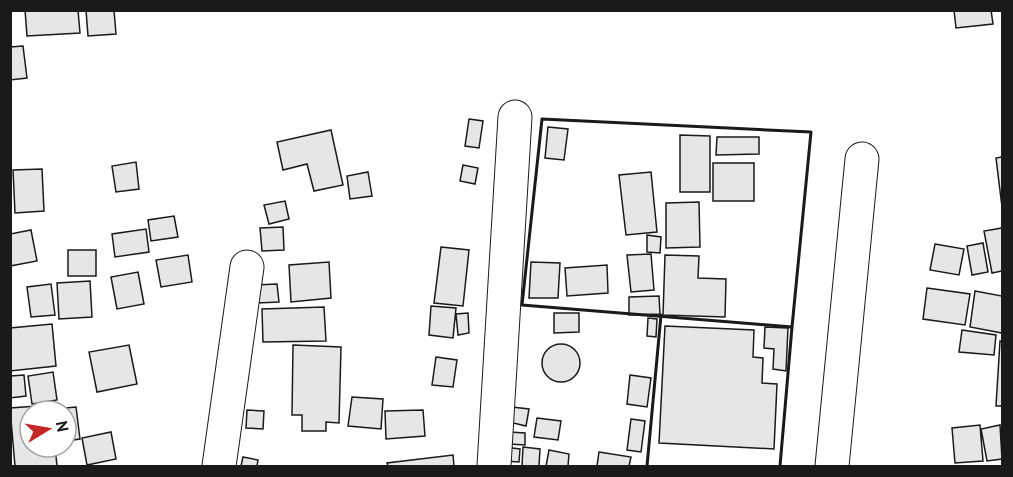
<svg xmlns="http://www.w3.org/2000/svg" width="1013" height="477" font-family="'PT Sans',sans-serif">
  <rect width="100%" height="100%" fill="#fff"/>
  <path fill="#e6e6e6" stroke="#1a1a1a" stroke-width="1.5" d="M25,10H78L80,33L27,36Z
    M86,10H114L116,34L88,36Z
    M954,10H991L993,24L956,28Z
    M23,46L27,78L10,80V47Z
    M469,119L483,121L479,148L465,146Z
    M548,127L568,129L564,160L545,158Z
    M331,130L343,185L314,191L307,164L283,170L277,142Z
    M680,135L710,136V192H680Z
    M717,137H759V154L716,155Z
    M1002,157V207L996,158Z
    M136,162L139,189L116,192L112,166Z
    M713,163H754V201H713Z
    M463,165L478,168L475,184L460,181Z
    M42,169L44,211L15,213L13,170Z
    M368,172L372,196L350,199L347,176Z
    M651,172L657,232L626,235L619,175Z
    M285,201L289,219L269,224L264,205Z
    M699,202L700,247L666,248V203Z
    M174,216L178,237L151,241L148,220Z
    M283,227L284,250L262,251L260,228Z
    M1002,228V271L992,273L984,231Z
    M146,229L149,252L115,257L112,234Z
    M31,230L37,261L10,266V234Z
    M647,235L661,237L660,253L647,252Z
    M983,243L988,272L972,275L967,246Z
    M935,244L964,249L959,275L930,270Z
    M441,247L469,250L463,306L434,303Z
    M68,250H96V276H68Z
    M651,254L654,290L631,292L627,255Z
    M188,255L192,282L161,287L156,260Z
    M665,255L699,256L698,278L726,279L725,317L663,315Z
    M329,262L331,298L291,302L289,265Z
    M531,262L560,263L558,298H529Z
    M607,265L608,293L567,296L565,268Z
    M138,272L144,304L117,309L111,277Z
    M90,281L92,317L59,319L57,283Z
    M51,284L55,315L31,317L27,287Z
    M277,284L279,302L257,303L255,285Z
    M927,288L970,294L965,325L923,319Z
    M975,291L1002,296V333L970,327Z
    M659,296L660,314L629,315V297Z
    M431,306L456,308L453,338L429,335Z
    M324,307L326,341L263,342L262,309Z
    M468,313L469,333L458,335L456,314Z
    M554,313H579V332L554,333Z
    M648,318L657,319L656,337L647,336Z
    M52,324L56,366L10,371V328Z
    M665,326L754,330L753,357L763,358L762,383L777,384L774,449L659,443Z
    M765,327L788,328L786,371L773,369L774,349L764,348Z
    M962,330L996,335L994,355L959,352Z
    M1000,341H1002V406H996Z
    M542 363a19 19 0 1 1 38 0a19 19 0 1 1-38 0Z
    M129,345L137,384L97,392L89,352Z
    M293,345L341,347L339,423L326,422V431H302V415H292Z
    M436,357L457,360L453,387L432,385Z
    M53,372L57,400L32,404L28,376Z
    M24,375L26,396L10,398V376Z
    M630,375L651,378L647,407L627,404Z
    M352,397L383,399L381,429L348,426Z
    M51,405V411H30V447H55L57,466H15L10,408Z
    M76,407L80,439L66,441V411H55V409Z
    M512,407L529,409L526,426L509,422Z
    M247,410L264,411L263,429L246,428Z
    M423,410L425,436L386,439L385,411Z
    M537,418L561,421L558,440L534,437Z
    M631,419L645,421L641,452L627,450Z
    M980,425L983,461L955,463L952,428Z
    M1000,425L1002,459L987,461L981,429Z
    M111,432L116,459L87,465L82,438Z
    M509,432L525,433V445L508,444Z
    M505,447L520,449L519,462L504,461Z
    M523,447L540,449L539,466H522Z
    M549,450L569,454L568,466H546Z
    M599,452L631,457L629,466H597Z
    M453,455L454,466H388L387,463Z
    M243,457L258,460L257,466H241Z"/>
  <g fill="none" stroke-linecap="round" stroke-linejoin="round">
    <g stroke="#1a1a1a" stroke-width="35">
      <path id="street" d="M219,466L247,267
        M494,466L515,117
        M832,466L862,159"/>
    </g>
    <use href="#street" stroke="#fff" stroke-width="33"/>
    <path stroke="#1a1a1a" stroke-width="3" d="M542,119L811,132L792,327L522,305Z
      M647,466L661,315
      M780,466L792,327H790"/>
  </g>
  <rect width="1013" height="477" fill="none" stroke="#1a1a1a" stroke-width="24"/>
  <g transform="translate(48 429) rotate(79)"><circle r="28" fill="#ffffff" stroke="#a3a3a3" stroke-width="1.5"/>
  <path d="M0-4.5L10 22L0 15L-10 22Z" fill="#c62828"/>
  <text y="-9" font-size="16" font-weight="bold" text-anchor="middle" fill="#1a1a1a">N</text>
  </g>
</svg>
